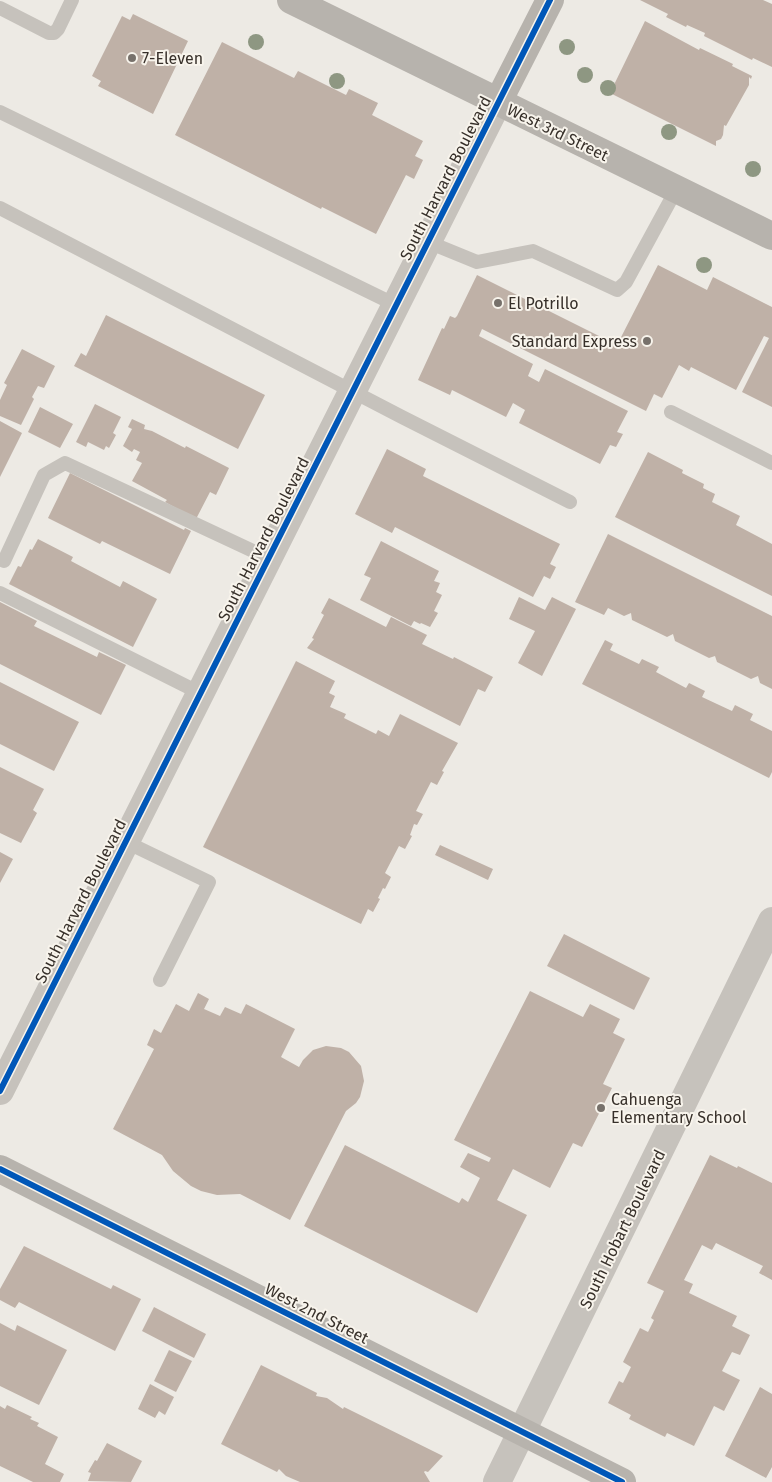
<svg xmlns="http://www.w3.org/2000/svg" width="772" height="1482" font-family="'Fira Sans',sans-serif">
  <rect width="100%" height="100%" fill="#edeae4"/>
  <path fill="#bfb1a7" d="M640,0H763L772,4V67L753,58L752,60L704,36L705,33L687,25L686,27L666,17L668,14Z
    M133,14L188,41L153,114L98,86L101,81L92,76L122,16L130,20Z
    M645,21L699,50L700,48L733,64L732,66L752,76L751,79L749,77V85L726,126L724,125L723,135L721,139L716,141V146L610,93Z
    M222,42L294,78L298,71L346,95L349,89L378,103L372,115L423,141L415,156L423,160L414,179L406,175L376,234L322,207L321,209L175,135Z
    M658,265L707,290L713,277L772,307V407L742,392L769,338L764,336L736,390L691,367L689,371L679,365L662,398L654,394L646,411L482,329L479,336L533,364L528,376L539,382L545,369L628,411L617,432L623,434L616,447L610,445L600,464L519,423L525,410L513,403L506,417L452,390L450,395L418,380L442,328L444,329L450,316L455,318L457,316L477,275L617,345Z
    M106,315L265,395L238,449L74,366L81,353L86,356Z
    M22,349L55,366L44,388L38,386L32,397L34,399L21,425L0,416V400L7,385L4,383Z
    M95,404L121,417L113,433L116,435L109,448L106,446L104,450L88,442L86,447L76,442Z
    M40,407L73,424L60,448L28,432Z
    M132,419L145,425L144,429L152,431L185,448L186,446L229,468L216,495L210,492L196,519L165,502L167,500L132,481L142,463L136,460L140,452L134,449L132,452L123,446L132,429L128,427Z
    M0,421L22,433L0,477Z
    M387,449L426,469L423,476L560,544L550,564L556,567L550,579L544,576L533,597L395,527L392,533L355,514Z
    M648,452L683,470L682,473L704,484L703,488L715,494L712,502L740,516L736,525L772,544V596L615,517Z
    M70,473L184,530L185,528L191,531L170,574L102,541L100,544L48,518Z
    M608,534L772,616V689L760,683L758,676L751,679L717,662L715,656L709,658L675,641L673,634L667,637L632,620L631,613L624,616L608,608L604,615L575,602Z
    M38,539L73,557L71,561L120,587L123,581L157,599L133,647L9,584L18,566L21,567L30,549L32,550Z
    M381,541L439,571L434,581L440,583L436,592L442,595L434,611L438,613L430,627L421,623L420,624L414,621L411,626L360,600L371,578L364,575Z
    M519,597L545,610L552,597L576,609L542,676L518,663L535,631L509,619Z
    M329,598L386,627L391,617L427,635L422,644L453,659L454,657L493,677L485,692L478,689L460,726L307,648L314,639L312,638L324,615L321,613Z
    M0,602L37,621L34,626L97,657L99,652L126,665L101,715L0,664Z
    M605,640L613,644L610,650L639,664L642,659L659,667L656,672L686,688L689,683L705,691L702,697L732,711L735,705L753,714L750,720L772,731V772L769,778L582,684Z
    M296,661L335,681L329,693L335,696L330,707L346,714L344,718L376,734L378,730L389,736L400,714L458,743L442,771L444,772L437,785L431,782L416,811L423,814L417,825L414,824L410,835L412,836L405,849L399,846L385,873L391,877L385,889L383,888L378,898L380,899L373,912L368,909L361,924L203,847Z
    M0,682L79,722L54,771L0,744Z
    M0,767L44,789L33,810L37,813L21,843L0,833Z
    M440,845L493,869L488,880L435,855Z
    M0,852L13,859L0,883Z
    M564,934L650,978L634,1010L547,966Z
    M530,991L583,1017L590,1004L620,1019L613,1033L625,1039L603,1084L612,1088L582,1147L573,1143L550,1188L513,1169L497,1200L527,1215L477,1313L304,1226L345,1145L459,1203L462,1198L468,1202L480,1178L460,1167L468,1153L489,1162L491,1158L454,1140Z
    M198,993L209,999L204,1009L220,1016L225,1007L241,1014L246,1004L295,1029L281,1057L299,1067L303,1060L313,1050L326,1046L341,1048L349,1052L361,1066L364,1081L360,1097L356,1103L346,1111L290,1220L240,1194L217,1195L201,1191L191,1186L173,1171L162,1155L113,1129L154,1049L147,1045L154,1029L161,1033L176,1004L189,1011Z
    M710,1155L737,1168L738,1166L772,1183V1280L759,1273L763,1266L716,1243L712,1250L702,1245L684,1280L693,1284L689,1293L737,1316L732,1326L750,1335L740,1355L732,1352L722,1371L740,1380L724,1411L714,1406L694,1446L667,1433L665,1437L629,1419L631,1415L608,1403L619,1381L623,1383L631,1367L623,1362L640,1328L648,1332L654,1320L651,1318L664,1291L647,1283Z
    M24,1246L111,1289L113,1285L141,1299L115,1351L19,1302L15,1308L0,1300V1289Z
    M154,1307L206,1334L194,1358L142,1331Z
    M0,1323L15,1331L17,1325L67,1350L39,1405L0,1386Z
    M169,1350L192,1361L176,1392L154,1381Z
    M261,1365L317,1393L316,1396L327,1398L343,1409L344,1407L443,1456L428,1472L425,1471L424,1472L430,1482H300L286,1476L279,1469L277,1472L221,1444Z
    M150,1384L174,1397L165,1415L159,1411L155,1418L138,1409Z
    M760,1387L772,1394V1467L766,1478L725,1456Z
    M7,1405L32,1417L30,1419L39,1423L37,1426L58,1437L45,1464L64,1474L60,1482H33L0,1466V1406L5,1409Z
    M107,1443L142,1461L131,1482L88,1481L91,1473L88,1472L95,1460L97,1461Z"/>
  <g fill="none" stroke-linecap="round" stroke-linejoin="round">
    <path stroke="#c6c2bc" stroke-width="14" d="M0,8L49,33H54L58,29L72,0
      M0,112L396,305
      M0,208L402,417L570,502
      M428,242L477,262L533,251L617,290L626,282L676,190
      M671,412L772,463
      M4,561L44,475L65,463L268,558
      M0,593L200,693
      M126,842L209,882L160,980"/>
    <path stroke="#c6c2bc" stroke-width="28" d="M0,1091L498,102
      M497,1482L772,921"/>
    <path stroke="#b7b3ad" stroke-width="28" d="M291,0L772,236
      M498,102L550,0
      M0,1169L622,1482"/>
    <g stroke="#f8f4ec" stroke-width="9">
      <path id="cycleway" d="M0,1091L550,0
        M0,1169L622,1482"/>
    </g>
    <use href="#cycleway" stroke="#0057b8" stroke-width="6"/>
  </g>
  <g fill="#8e9782">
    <circle cx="256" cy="42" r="8"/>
    <circle cx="567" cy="47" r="8"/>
    <circle cx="585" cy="75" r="8"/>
    <circle cx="337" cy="81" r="8"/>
    <circle cx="608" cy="88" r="8"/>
    <circle cx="669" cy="132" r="8"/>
    <circle cx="753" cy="169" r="8"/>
    <circle cx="704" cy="265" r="8"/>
  </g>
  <g fill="#77716b" stroke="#f8f4ec" stroke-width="2">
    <circle cx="132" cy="58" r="5"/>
    <circle cx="498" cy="303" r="5"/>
    <circle cx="647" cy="341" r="5"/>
    <circle cx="601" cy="1108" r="5"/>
  </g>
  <g text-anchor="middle" stroke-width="4" stroke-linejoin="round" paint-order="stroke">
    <g font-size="16" fill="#37302a" stroke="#f8f4ec" text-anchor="start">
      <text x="142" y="64">7-Eleven</text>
      <text x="508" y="309">El Potrillo</text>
      <text x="637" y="347" text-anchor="end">Standard Express</text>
      <text x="611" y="1105">Cahuenga<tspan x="611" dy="18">Elementary School</tspan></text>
    </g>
    <g font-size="16" fill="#37302a" stroke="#f8f4ec">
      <text transform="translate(558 132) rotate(26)" y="6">West 3rd Street</text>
      <text transform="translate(445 178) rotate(-63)" y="6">South Harvard Boulevard</text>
      <text transform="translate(263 539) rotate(-63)" y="6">South Harvard Boulevard</text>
      <text transform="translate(80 901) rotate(-63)" y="6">South Harvard Boulevard</text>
      <text transform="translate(622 1229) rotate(-64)" y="6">South Hobart Boulevard</text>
      <text transform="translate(317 1313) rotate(27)" y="6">West 2nd Street</text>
    </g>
  </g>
</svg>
